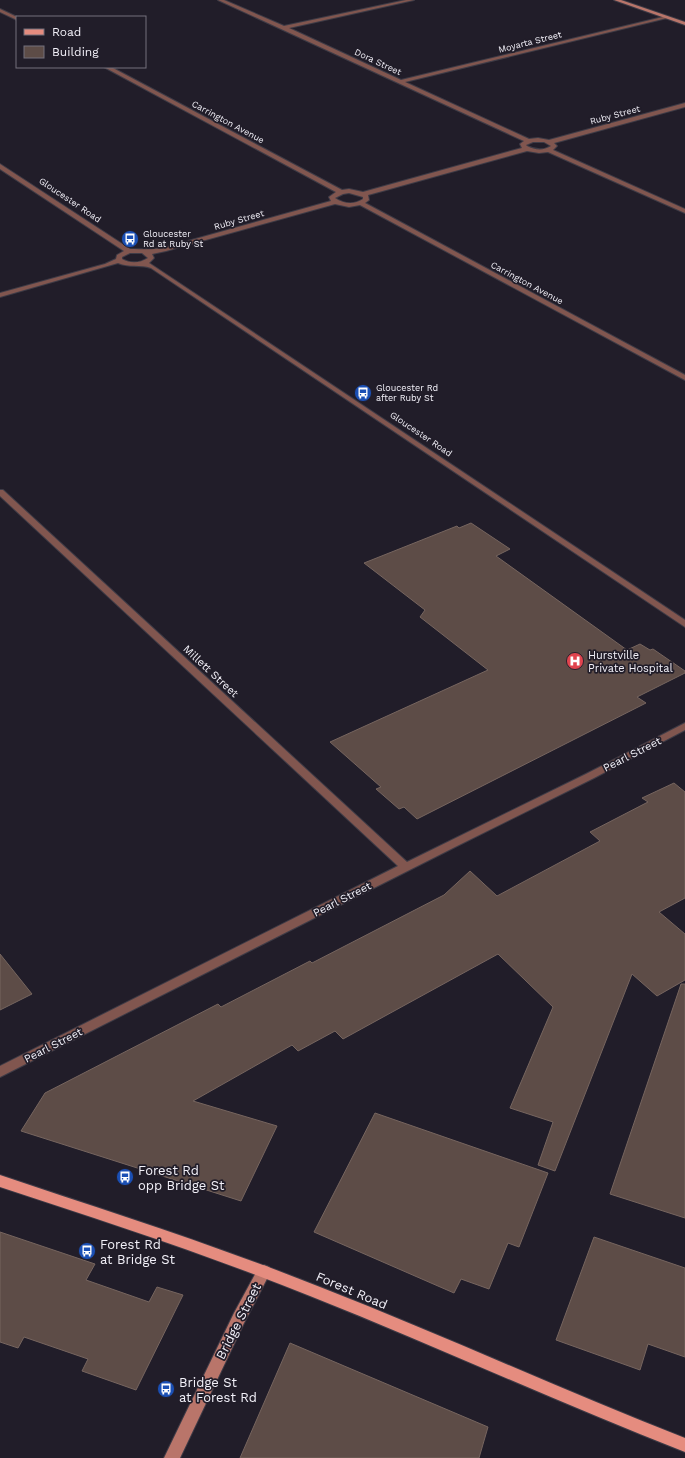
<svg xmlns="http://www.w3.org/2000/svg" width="685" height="1458" font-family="'Work Sans',sans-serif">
  <rect width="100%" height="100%" fill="#211d29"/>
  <path fill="#5d4c47" stroke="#76655f" d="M471,523L510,549L496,556L627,650L640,644L650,650L653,649L685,671V673L637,697L646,703L417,819L404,807L399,809L376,789L381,787L330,742L488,670L420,617L425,610L364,563L457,526L459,528Z
    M674,783L685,792V898L659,912L685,934V980L657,996L632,974L555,1171L538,1165L553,1122L510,1108L553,1007L498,954L343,1039L335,1031L298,1051L292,1045L193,1101L277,1126L241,1201L21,1131L45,1093L218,1004L221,1007L310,961L312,963L444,895L470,871L497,896L600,841L590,832L648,802L642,798Z
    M0,954L32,994L0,1010Z
    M681,984H685V1218L610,1194Z
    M375,1113L548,1173L519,1247L508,1243L489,1289L461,1279L454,1293L314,1232Z
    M0,1232L95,1264L86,1280L149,1302L157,1287L183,1295L136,1390L82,1371L88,1359L24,1337L18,1348L0,1342Z
    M594,1237L685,1268V1357L648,1344L640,1370L556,1340Z
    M290,1343L488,1427L479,1458H240Z"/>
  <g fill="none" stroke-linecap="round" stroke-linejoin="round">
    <g stroke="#3e3b46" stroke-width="2">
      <path id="street" d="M218,0H224L284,26L406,0H414L289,28L401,80L667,16V18L405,82L529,139L538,138L549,140L685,103V107L554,143L557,146L553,150L685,209V213L548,152L539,153L527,151L368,195L369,200L365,203L685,375V380L360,205L349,207L335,204L166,251L152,254L154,258L149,263L685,620V627L151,268C140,264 129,268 118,263L0,297V293L105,264L116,259L117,255L124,251L0,169V164L130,249C142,249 152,250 163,248L331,201L329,197L336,192L104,67H111L342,190L349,189L363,192L522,148L520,144L524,141ZM533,142H544L551,146C543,151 535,150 527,146L526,145ZM349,193L363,197V199C354,205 344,204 335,198L343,194ZM130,253H142L148,258C140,263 131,264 122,259V257Z
        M0,9L17,17V20L0,12Z
        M0,490H3L407,862L586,774L685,723V730L594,778L455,847L0,1077V1066L398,866L0,496Z"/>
    </g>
    <g stroke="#3e3b46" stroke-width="2">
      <path id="secondary" d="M614,0H621L685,22V25Z
        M264,1265L269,1267L271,1271L244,1323L180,1458H164L234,1313L259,1267Z"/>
    </g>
    <g stroke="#3e3b46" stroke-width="2">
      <path id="primary" d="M0,1175C107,1211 215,1245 320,1287C443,1335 562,1390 685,1438V1452C559,1403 436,1346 310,1296C208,1255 104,1221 0,1187Z"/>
    </g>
    <use href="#street" fill="#81564f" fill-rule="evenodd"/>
    <use href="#secondary" fill="#b9756a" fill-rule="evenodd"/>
    <use href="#primary" fill="#e58c7f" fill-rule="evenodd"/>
  </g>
  <defs>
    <g id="bus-disc" transform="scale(0.9)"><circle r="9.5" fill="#1a4fb4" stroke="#211d29"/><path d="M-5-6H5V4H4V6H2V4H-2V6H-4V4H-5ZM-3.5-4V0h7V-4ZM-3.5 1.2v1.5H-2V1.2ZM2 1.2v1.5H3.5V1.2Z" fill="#fff"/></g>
    <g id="hospital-disc" transform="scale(0.9)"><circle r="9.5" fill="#e0444e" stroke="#211d29"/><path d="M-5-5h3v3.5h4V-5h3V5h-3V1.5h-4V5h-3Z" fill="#fff"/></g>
  </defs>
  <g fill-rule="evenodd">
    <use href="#bus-disc" x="130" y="239"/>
    <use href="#bus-disc" x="363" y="393"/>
    <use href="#hospital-disc" x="575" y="661"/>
    <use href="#bus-disc" x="125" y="1177"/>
    <use href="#bus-disc" x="87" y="1251"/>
    <use href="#bus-disc" x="166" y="1389"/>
  </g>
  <g text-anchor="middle" stroke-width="3.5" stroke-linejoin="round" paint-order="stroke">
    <g font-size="9" fill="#f2f0f8" stroke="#211d29">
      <text transform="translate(530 42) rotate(-14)" y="3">Moyarta Street</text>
      <text transform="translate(378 62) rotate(25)" y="3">Dora Street</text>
      <text transform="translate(615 115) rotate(-15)" y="3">Ruby Street</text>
      <text transform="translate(228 122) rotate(28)" y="3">Carrington Avenue</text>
      <text transform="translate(70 200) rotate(34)" y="3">Gloucester Road</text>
      <text transform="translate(239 220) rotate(-16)" y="3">Ruby Street</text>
      <text transform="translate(527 283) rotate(28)" y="3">Carrington Avenue</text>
      <text transform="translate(421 434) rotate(34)" y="3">Gloucester Road</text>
    </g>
    <g font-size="9" fill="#f2f0f8" stroke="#211d29" text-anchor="start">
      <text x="143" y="237">Gloucester<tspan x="143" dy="10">Rd at Ruby St</tspan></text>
      <text x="376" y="391">Gloucester Rd<tspan x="376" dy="10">after Ruby St</tspan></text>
    </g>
    <g font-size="11" fill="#f2f0f8" stroke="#211d29" text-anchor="start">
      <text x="588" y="659">Hurstville<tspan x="588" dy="13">Private Hospital</tspan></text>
    </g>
    <g font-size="11" fill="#f2f0f8" stroke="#211d29">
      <text transform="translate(211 671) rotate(43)" y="4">Millett Street</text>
      <text transform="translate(632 754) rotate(-27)" y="4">Pearl Street</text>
      <text transform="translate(342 899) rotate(-27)" y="4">Pearl Street</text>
      <text transform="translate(53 1045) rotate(-27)" y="4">Pearl Street</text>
    </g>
    <g font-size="13" fill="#f2f0f8" stroke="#211d29" text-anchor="start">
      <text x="138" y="1175">Forest Rd<tspan x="138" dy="15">opp Bridge St</tspan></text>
      <text x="100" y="1249">Forest Rd<tspan x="100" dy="15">at Bridge St</tspan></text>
      <text x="179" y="1387">Bridge St<tspan x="179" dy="15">at Forest Rd</tspan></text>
    </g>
    <g font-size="13" fill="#f2f0f8" stroke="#211d29">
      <text transform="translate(352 1290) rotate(23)" y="5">Forest Road</text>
      <text transform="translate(238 1321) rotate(-63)" y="5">Bridge Street</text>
    </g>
  </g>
  <rect x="16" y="16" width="130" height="52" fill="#211d29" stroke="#75717c"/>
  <rect x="24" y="29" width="20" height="6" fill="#e58c7f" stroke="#75717c"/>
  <text x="52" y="36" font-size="12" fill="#f2f0f8">Road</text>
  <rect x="24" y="46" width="20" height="12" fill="#5d4c47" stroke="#75717c"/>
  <text x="52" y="56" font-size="12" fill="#f2f0f8">Building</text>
</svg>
